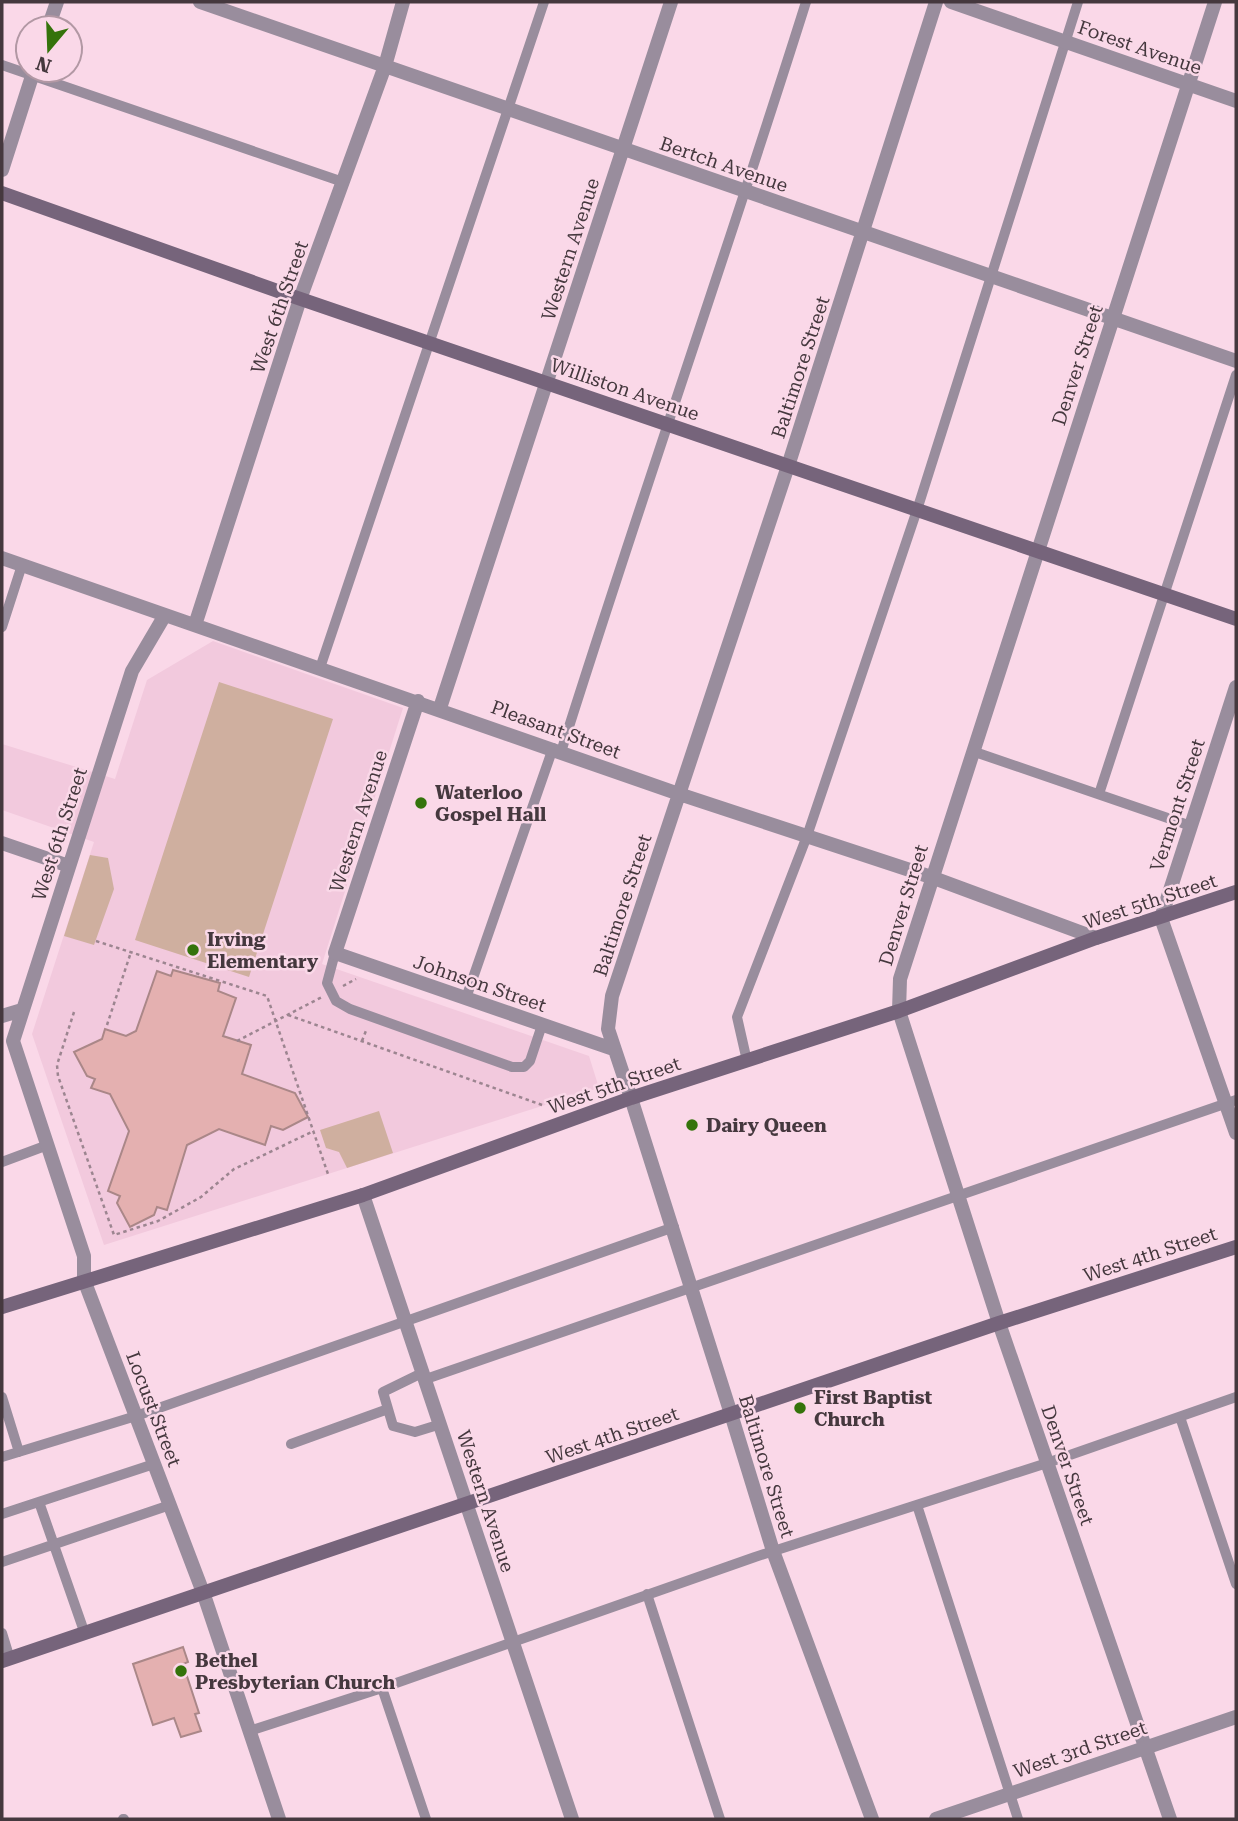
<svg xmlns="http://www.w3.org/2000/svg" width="1238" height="1821" font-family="'Roboto Serif',serif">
  <rect width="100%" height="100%" fill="#fad8e8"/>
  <path fill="#f2c9dd" d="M213,641L403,708L322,964L589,1056L599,1088L104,1245L32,1034L94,842L2,810V744L115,779L147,680Z"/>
  <path fill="#cfaf9f" d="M219,682L333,719L249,977L135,940Z
    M90,855L108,858L114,889L94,945L64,936Z
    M379,1111L393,1153L347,1168L339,1152L326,1148L320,1130Z"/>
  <path fill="#e4b0b0" stroke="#aa8788" stroke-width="2" d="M173,970L220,983L218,991L236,998L223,1036L251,1045L242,1074L295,1093L308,1117L283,1130L271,1126L265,1145L219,1129L187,1145L167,1210L157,1207L154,1215L130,1227L117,1203L120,1196L108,1191L129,1131L110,1094L91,1088L95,1079L87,1076L74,1052L102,1039L105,1029L126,1036L136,1031L157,971L171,976Z
    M183,1647L188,1662L183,1664L199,1713L195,1714L201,1731L181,1737L174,1718L153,1725L133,1664Z"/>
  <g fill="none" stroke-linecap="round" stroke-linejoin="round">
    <path stroke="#9c8590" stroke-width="2.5" stroke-dasharray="3.5 3.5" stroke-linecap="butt" d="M96,941L267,996L329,1177
      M343,986L356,979
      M74,1012L57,1065L58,1076L114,1235L158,1221L201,1197L234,1169L314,1131
      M288,1015L545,1106
      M107,1025L131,952
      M237,1041L322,997
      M362,1041L367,1028"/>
    <path stroke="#998d9d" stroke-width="10" d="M2,65L343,182
      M2,627L22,565
      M320,668L544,2
      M972,751L1191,826
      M561,752C640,501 727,253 806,2
      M1099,794L1236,375
      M335,953L327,983L336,1001L350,1009L512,1067H524L530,1061L542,1025
      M466,998L553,748
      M747,1061L737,1017L807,836L917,510L1078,2
      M2,1162L45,1146
      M424,1372L383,1392L393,1426L415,1432L441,1424
      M426,1379L1236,1100
      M2,1397L19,1452
      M1180,1417L1236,1584
      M291,1444L388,1409
      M2,1457L136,1416L674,1227
      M39,1502L85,1634
      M917,1505L1018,1819
      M2,1514L154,1464
      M2,1562L170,1505
      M647,1594L720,1819
      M2,1633L10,1659
      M382,1688L426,1819
      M249,1731L382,1688L755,1557L1047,1463L1236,1397
      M123,1819H124"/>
    <path stroke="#998d9d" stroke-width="14" d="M200,2L1236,361
      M951,2L1236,101
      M48,28L57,2
      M2,170L34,70
      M2,558L679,794L931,877L1096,938
      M165,615L132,671L13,1041L84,1256V1280L204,1595L279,1819
      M195,625L300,299L385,66L403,2
      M1236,687L1161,918L1236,1133
      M418,701L335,953L613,1049
      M440,708L671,2
      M2,843L69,866
      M2,1016L22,1010
      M631,1098L608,1029L612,996L788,466L936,2
      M363,1195L572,1819
      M731,1414L773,1551L872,1819
      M1170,1819L999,1323L899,1011L900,979L1215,2"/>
    <path stroke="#998d9d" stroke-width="14" d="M631,1098L731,1414
      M936,1819L1236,1717"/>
    <path stroke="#76647b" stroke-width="14" d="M2,193L289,295L1236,619
      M2,1307L363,1195L631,1098L899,1011L1096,938L1236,892
      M2,1661L999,1323L1236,1247"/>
  </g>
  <g fill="#34730b" stroke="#fad8e8" stroke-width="2.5">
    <circle cx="421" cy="803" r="7"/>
    <circle cx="193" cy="950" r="7"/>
    <circle cx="692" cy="1125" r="7"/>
    <circle cx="800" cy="1408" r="7"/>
    <circle cx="181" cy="1671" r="7"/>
  </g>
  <g text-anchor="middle" stroke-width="5" stroke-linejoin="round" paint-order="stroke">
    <g font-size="19" fill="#45383e" stroke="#fad8e8">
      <text transform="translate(1140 47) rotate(19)" y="7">Forest Avenue</text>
      <text transform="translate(724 164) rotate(19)" y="7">Bertch Avenue</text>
      <text transform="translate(570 249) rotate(-72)" y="7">Western Avenue</text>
      <text transform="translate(279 307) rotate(-71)" y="7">West 6th Street</text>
      <text transform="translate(1077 365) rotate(-72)" y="7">Denver Street</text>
      <text transform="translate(800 367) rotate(-72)" y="7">Baltimore Street</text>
      <text transform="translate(625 389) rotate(19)" y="7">Williston Avenue</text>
      <text transform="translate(556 729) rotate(20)" y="7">Pleasant Street</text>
      <text transform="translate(1177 805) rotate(-72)" y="7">Vermont Street</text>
      <text transform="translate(358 821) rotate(-72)" y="7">Western Avenue</text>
      <text transform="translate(59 834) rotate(-72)" y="7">West 6th Street</text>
      <text transform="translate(1150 901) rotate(-18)" y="7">West 5th Street</text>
      <text transform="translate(622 905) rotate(-72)" y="7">Baltimore Street</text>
      <text transform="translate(903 905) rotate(-73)" y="7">Denver Street</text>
      <text transform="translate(480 983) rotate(19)" y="7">Johnson Street</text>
      <text transform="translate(614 1085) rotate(-19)" y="7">West 5th Street</text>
      <text transform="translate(1150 1254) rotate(-18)" y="7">West 4th Street</text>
      <text transform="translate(154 1409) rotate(69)" y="7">Locust Street</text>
      <text transform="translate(612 1435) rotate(-19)" y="7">West 4th Street</text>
      <text transform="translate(1068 1465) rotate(71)" y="7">Denver Street</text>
      <text transform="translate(767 1466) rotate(73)" y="7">Baltimore Street</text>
      <text transform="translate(486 1501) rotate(72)" y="7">Western Avenue</text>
      <text transform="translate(1080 1749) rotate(-19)" y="7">West 3rd Street</text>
    </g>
    <g font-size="19" font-weight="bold" fill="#45383e" stroke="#fad8e8" text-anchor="start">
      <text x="435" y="799">Waterloo<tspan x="435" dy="22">Gospel Hall</tspan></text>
      <text x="207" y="946">Irving<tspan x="207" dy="22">Elementary</tspan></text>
      <text x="706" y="1132">Dairy Queen</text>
      <text x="814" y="1404">First Baptist<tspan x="814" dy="22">Church</tspan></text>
      <text x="195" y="1667">Bethel<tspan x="195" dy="22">Presbyterian Church</tspan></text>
    </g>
  </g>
  <rect width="1238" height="1821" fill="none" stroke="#45383e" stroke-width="7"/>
  <g transform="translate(49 49) rotate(199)"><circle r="33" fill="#fad8e8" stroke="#b298a4" stroke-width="2"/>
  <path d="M0-5L12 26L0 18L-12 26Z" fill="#34730b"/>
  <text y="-10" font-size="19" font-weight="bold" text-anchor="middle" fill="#45383e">N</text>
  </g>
</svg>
